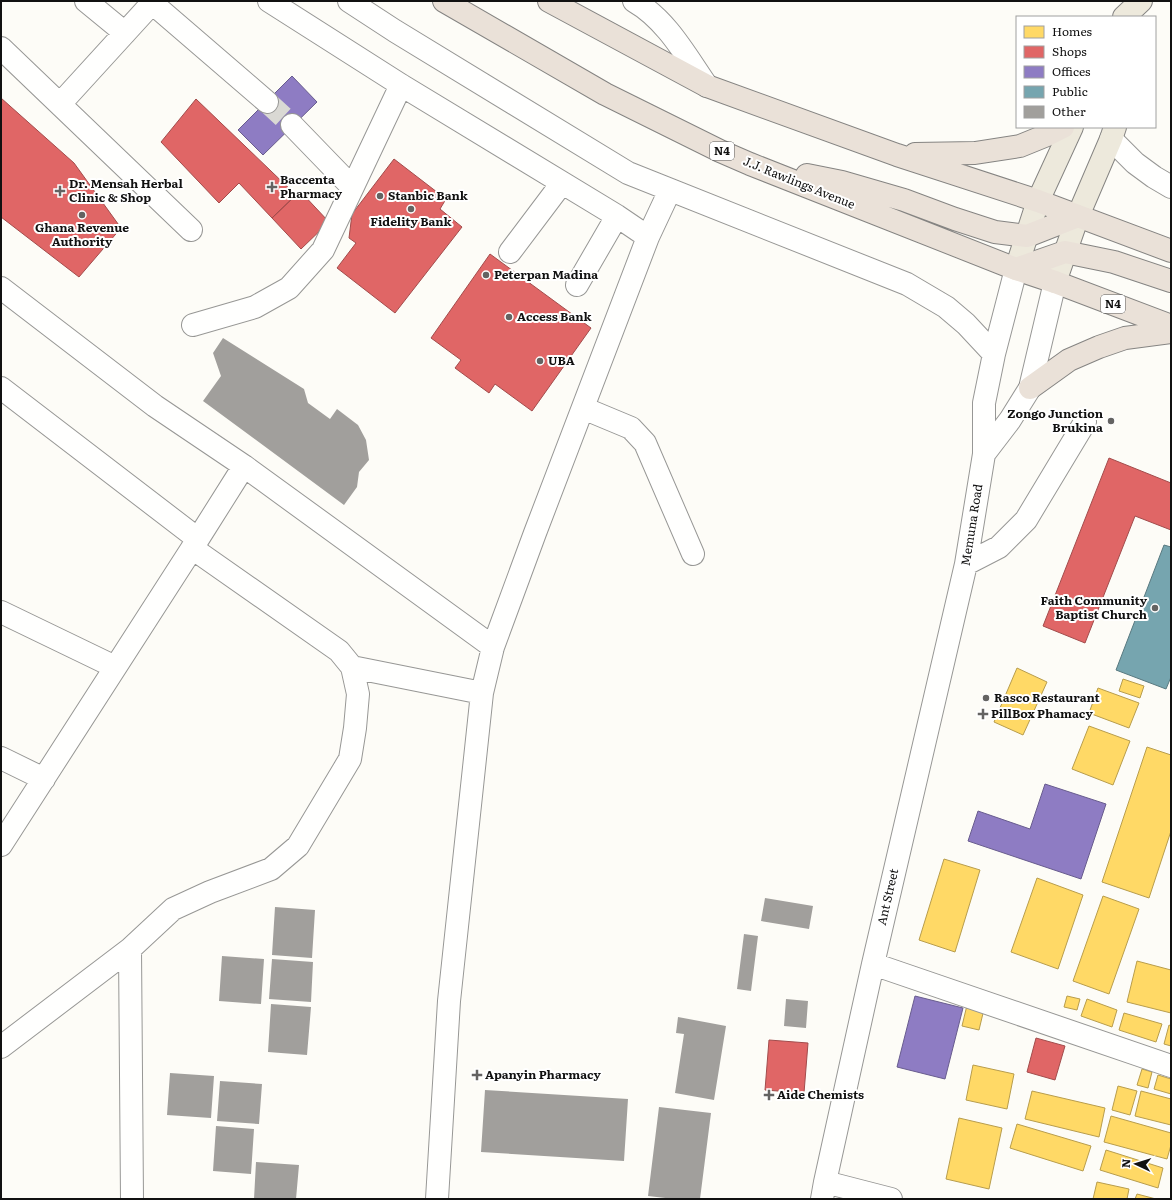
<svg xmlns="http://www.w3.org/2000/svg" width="1172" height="1200" font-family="Literata,serif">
  <rect width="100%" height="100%" fill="#fdfcf7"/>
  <path fill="#ffd966" stroke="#b89d4c" d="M1017,668L1047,682L1023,735L994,722Z
    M1123,679L1144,686L1140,698L1119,691Z
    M1098,688L1139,703L1129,728L1089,713Z
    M1089,726L1130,741L1113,785L1072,769Z
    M1147,747L1171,755V831L1149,898L1102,882Z
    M944,859L980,870L955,952L919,940Z
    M1037,878L1083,895L1058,969L1011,952Z
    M1103,896L1139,909L1109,994L1073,981Z
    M1137,961L1171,970V1013L1127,1002Z
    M1067,996L1080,999L1077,1010L1064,1007Z
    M1087,999L1117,1010L1112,1027L1081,1016Z
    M968,1001L985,1005L979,1030L962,1026Z
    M1124,1013L1162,1024L1156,1042L1119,1030Z
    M1169,1025L1171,1026V1046L1164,1044Z
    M973,1065L1014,1074L1007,1109L966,1100Z
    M1142,1069L1152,1072L1148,1088L1137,1085Z
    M1158,1075L1171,1079V1094L1154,1089Z
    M1118,1086L1137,1091L1130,1115L1112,1110Z
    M1032,1091L1105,1108L1099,1137L1025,1119Z
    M1141,1091L1171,1099V1125L1135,1116Z
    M1111,1116L1171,1133V1145L1167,1159L1104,1142Z
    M959,1118L1002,1128L989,1189L946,1179Z
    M1017,1124L1091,1146L1083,1171L1010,1148Z
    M1106,1150L1163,1168L1158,1188L1100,1170Z
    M1097,1182L1129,1189L1127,1199H1093Z
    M1137,1194L1156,1199H1135Z"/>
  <path fill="#e06666" stroke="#a24c4c" d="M1,98L74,163L121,228L79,277L1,217Z
    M196,99L296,195L272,218L239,183L219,203L161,142Z
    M394,159L446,199L440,209L462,227L395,313L337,268L356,243L349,238L352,214Z
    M300,191L329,222L301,249L272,218Z
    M490,254L591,328L532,411L495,384L489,393L455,368L461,360L431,338Z
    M1109,458L1171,483V530L1135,516L1085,643L1043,626Z
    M1036,1038L1065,1046L1055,1080L1027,1072Z
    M769,1040L808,1043L804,1093L765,1090Z"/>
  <path fill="#8e7cc3" stroke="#685c8e" d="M292,76L317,102L263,155L238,130Z
    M1045,784L1106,804L1081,879L968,841L978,811L1030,829Z
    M915,996L963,1008L945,1079L897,1067Z"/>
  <path fill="#76a5af" stroke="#587980" d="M1164,545L1171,547V677L1166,689L1116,670Z"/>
  <path fill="#a19f9c" d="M223,338L304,389L308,403L330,419L337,409L358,425L366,440L369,460L359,472L357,487L344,505L203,401L221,376L213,353Z
    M765,898L813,906L809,929L761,921Z
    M275,907L315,910L312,958L272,955Z
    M744,934L758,936L751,991L737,989Z
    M222,956L264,959L261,1004L219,1001Z
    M272,959L313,962L311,1002L269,999Z
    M786,999L808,1001L806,1028L784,1026Z
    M271,1004L311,1007L307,1055L268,1052Z
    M678,1017L726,1026L714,1100L675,1093L684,1034L676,1033Z
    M170,1073L214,1076L211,1118L167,1115Z
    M220,1081L262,1084L259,1124L217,1121Z
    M485,1090L628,1099L624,1161L481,1152Z
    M659,1107L711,1113L700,1199H674L648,1196Z
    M216,1126L254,1129L251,1174L213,1171Z
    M256,1162L299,1165L296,1199H254Z"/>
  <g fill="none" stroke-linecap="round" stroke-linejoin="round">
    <path stroke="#dad9d4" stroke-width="22" stroke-dasharray="22 11" stroke-linecap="butt" d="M267,102L292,125"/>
    <g stroke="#979795" stroke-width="24">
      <path id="minor" d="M86,1L125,33
        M269,1L401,85L617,216L648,237
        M349,1L395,31L628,173L907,284L946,307L966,324L994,354
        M634,1C667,20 686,56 707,86
        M152,3L267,102
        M1,48L191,230
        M60,104L154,1
        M292,125L352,187
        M1111,139L1135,163L1154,177L1171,187
        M510,252L562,183
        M577,285L617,216
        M1,288L155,406L244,466L493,647
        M193,325L255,307L289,288L323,250L401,85
        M1,388L198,539L244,466
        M583,408L631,428L645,443L693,554
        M984,454L1010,420L1030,388L1055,282
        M966,564L999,547L1026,520L1085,422
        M1,612L115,667
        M352,667L482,693
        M1,758L44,779
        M1,845L198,539
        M873,964L1171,1066
        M1,1047L130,949
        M825,1182L891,1199
        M132,1199L130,949L173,909L210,892L271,869L298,846L350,759L355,728L358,694L352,667L339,651L192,548
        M437,1199L449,1001L482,693L493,647L535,533L648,237L670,190
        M822,1199L825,1182L873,964L966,564L984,454V403L994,354L1016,269"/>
    </g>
    <g stroke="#858482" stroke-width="24">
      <path id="major" d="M1124,17L1141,1
        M1016,269L1038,201L1072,127
        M1055,282L1078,216L1111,139L1115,127"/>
    </g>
    <g stroke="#858482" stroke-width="24">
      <path id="highway" d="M444,1L605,94L720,151L750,164L1016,269L1055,282L1171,326
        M549,1L707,86L897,155L1038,201L1171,251
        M915,154L975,153L1020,146L1047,135L1063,127
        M807,175L842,182L904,200L955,219L995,232L1027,236L1078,216
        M1016,269L1065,252L1114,262L1171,281
        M1030,388L1069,360L1099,347L1125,338L1171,332"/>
    </g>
    <use href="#minor" stroke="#fffffe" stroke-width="22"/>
    <use href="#major" stroke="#ede9dc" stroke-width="22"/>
    <use href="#highway" stroke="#eae1d8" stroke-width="22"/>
  </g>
  <g fill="#646362" stroke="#fff" stroke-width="1.5">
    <path d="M270 181h4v4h4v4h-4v4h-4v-4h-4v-4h4z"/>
    <path d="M58 185h4v4h4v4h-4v4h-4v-4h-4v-4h4z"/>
    <circle cx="380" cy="196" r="4"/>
    <circle cx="411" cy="209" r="4"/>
    <circle cx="82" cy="215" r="4"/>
    <circle cx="486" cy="275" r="4"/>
    <circle cx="509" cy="317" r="4"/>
    <circle cx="540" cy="361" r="4"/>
    <circle cx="1111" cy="421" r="4"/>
    <circle cx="1155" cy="608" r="4"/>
    <circle cx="986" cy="698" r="4"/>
    <path d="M981 708h4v4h4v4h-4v4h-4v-4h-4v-4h4z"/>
    <path d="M475 1069h4v4h4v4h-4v4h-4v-4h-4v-4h4z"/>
    <path d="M767 1089h4v4h4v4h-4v4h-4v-4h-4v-4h4z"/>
  </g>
  <g text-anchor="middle" stroke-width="4" stroke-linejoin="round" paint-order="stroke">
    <g fill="#fff" stroke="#585858" stroke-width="1">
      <rect x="710" y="142" width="24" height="18" rx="3"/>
      <rect x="1101" y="295" width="24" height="18" rx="3"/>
    </g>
    <g font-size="11" font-weight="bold" fill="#111">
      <text x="722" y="155">N4</text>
      <text x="1113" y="308">N4</text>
    </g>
    <g font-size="12" font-weight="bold" fill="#111" stroke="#fff" text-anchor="start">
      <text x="280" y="184">Baccenta<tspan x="280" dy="14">Pharmacy</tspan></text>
      <text x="69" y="188">Dr. Mensah Herbal<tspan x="69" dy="14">Clinic &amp; Shop</tspan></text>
      <text x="388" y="200">Stanbic Bank</text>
      <text x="411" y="226" text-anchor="middle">Fidelity Bank</text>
      <text x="82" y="232" text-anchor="middle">Ghana Revenue<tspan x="82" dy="14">Authority</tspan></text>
      <text x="494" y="279">Peterpan Madina</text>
      <text x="517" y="321">Access Bank</text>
      <text x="548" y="365">UBA</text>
      <text x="1103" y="418" text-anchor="end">Zongo Junction<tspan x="1103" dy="14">Brukina</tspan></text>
      <text x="1147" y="605" text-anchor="end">Faith Community<tspan x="1147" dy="14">Baptist Church</tspan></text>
      <text x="994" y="702">Rasco Restaurant</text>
      <text x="991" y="718">PillBox Phamacy</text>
      <text x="485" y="1079">Apanyin Pharmacy</text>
      <text x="777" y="1099">Aide Chemists</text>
    </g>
    <g font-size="12" fill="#111" stroke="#fff">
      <text transform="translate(799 183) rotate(22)" y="4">J.J. Rawlings Avenue</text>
      <text transform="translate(972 525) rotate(-81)" y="4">Memuna Road</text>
      <text transform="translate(888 897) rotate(-77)" y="4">Ant Street</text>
    </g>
  </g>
  <rect width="1172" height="1200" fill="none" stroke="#111111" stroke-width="4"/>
  <rect x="1016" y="16" width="140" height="112" fill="#ffffff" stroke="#a0a0a0"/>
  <rect x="1024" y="26" width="20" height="12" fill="#ffd966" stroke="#a0a0a0"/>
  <text x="1052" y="36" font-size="12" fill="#111111">Homes</text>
  <rect x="1024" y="46" width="20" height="12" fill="#e06666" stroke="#a0a0a0"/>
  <text x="1052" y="56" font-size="12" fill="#111111">Shops</text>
  <rect x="1024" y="66" width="20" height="12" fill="#8e7cc3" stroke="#a0a0a0"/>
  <text x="1052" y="76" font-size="12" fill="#111111">Offices</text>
  <rect x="1024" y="86" width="20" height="12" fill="#76a5af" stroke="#a0a0a0"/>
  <text x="1052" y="96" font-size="12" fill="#111111">Public</text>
  <rect x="1024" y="106" width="20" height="12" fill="#a19f9c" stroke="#a0a0a0"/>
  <text x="1052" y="116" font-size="12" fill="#111111">Other</text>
  <g transform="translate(1136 1164) rotate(274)" stroke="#ffffff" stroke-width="3" paint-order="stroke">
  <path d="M0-3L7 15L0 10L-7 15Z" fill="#111111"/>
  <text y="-6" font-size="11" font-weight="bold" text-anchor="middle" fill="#111111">N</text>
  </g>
</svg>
